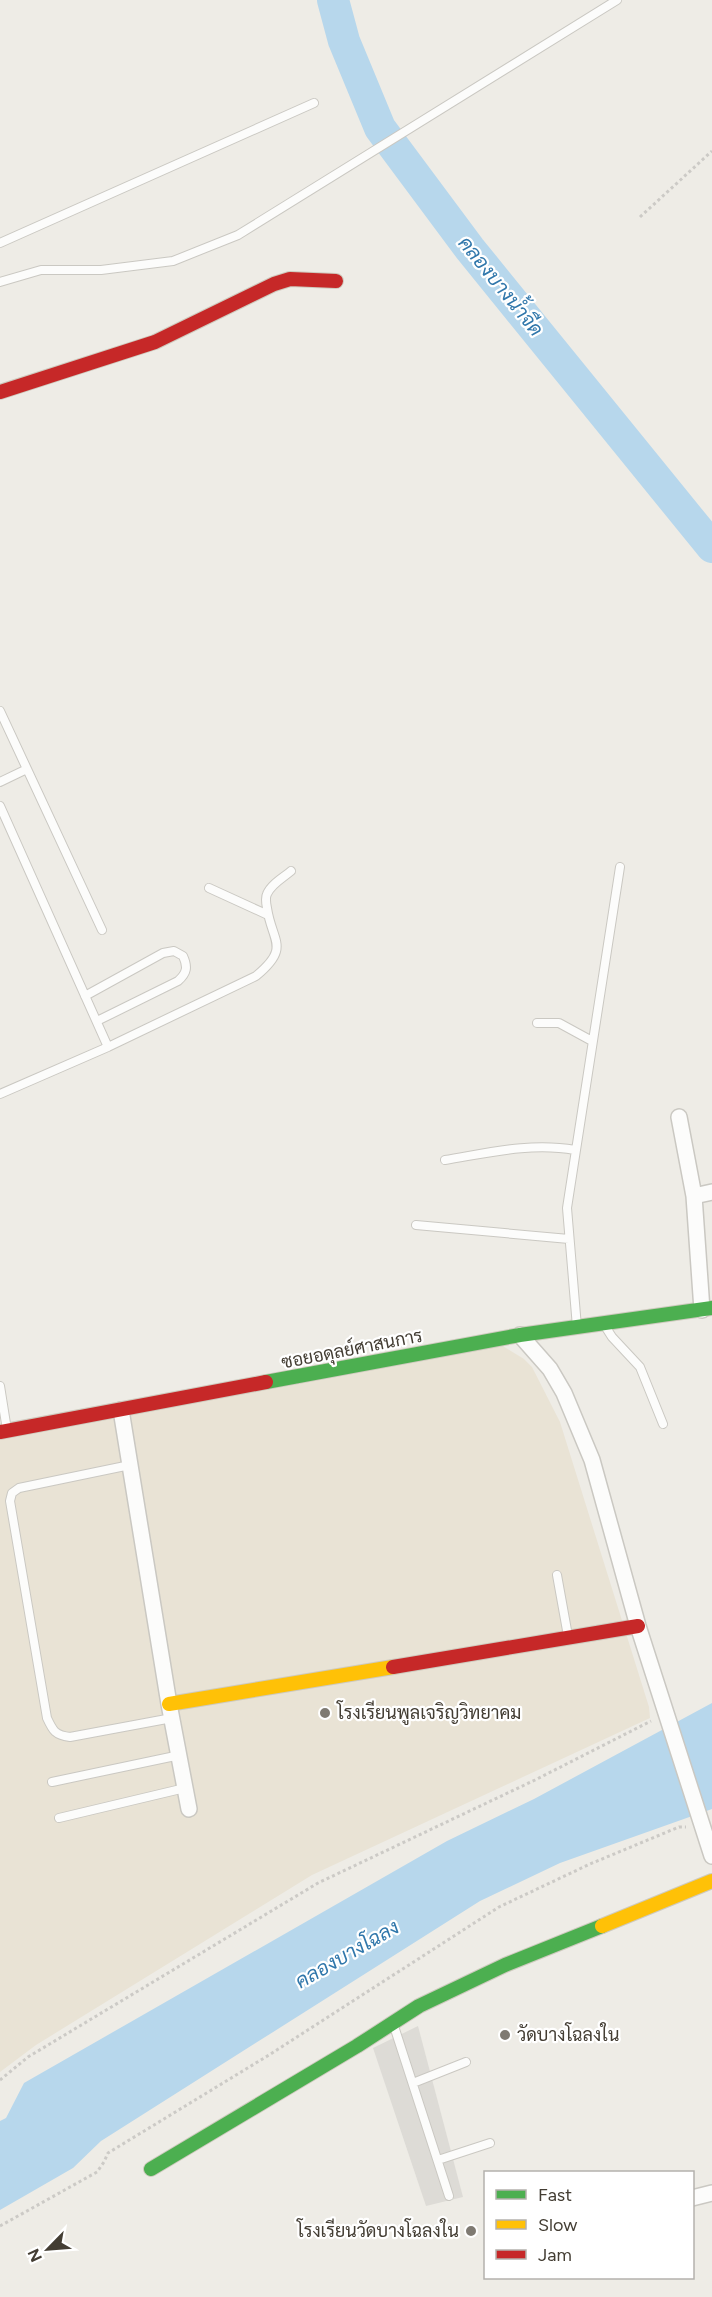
<svg xmlns="http://www.w3.org/2000/svg" width="712" height="2297" font-family="Figtree,Sarabun,sans-serif">
  <rect width="100%" height="100%" fill="#eeece6"/>
  <path fill="#e9e3d5" d="M498,1343L524,1359L532,1367L560,1422L649,1707L650,1718L312,1875L36,2045L0,2072V1438Z"/>
  <path fill="#dddbd6" d="M418,2026L463,2197L426,2206L373,2048Z"/>
  <path fill="#b7d7ec" d="M712,1703V1809L560,1863L480,1901L101,2141L73,2168L0,2210V2121L6,2118L24,2083L447,1841L534,1799Z"/>
  <g fill="none" stroke-linecap="round" stroke-linejoin="round">
    <path stroke="#b7d7ec" stroke-width="32" d="M333,0L344,41L380,128L470,249L712,547"/>
    <g stroke="#cac8c2" stroke-width="10">
      <path id="lane" d="M0,243L314,103
        M0,282L41,270H101L173,261L238,235L617,0
        M0,711L102,930
        M0,782L27,769
        M0,806L108,1047
        M209,888L268,915
        M85,996L163,953L174,951L183,956C188,967 187,973 178,981L97,1021
        M537,1023H559L592,1041
        M0,1094L108,1047L256,976C291,947 272,942 267,908C266,903 265,898 267,894C271,884 284,877 291,871
        M445,1160C488,1153 531,1142 575,1150
        M416,1225L569,1239
        M605,1326L612,1337L640,1367L663,1424
        M577,1327L567,1208L620,867
        M0,1386L7,1430
        M130,1465L19,1488L12,1493L10,1501L47,1718C53,1731 55,1735 70,1737L172,1718
        M557,1575L568,1636
        M52,1782L180,1755
        M59,1818L185,1788
        M393,2023L449,2196
        M413,2083L466,2062
        M438,2160L490,2143"/>
    </g>
    <g stroke="#cac8c2" stroke-width="18">
      <path id="street" d="M679,1117L694,1196L702,1310
        M694,1196L712,1192
        M520,1335L550,1369L564,1393L592,1460L638,1626L712,1856
        M121,1410L169,1704L189,1809
        M692,2198L712,2193"/>
    </g>
    <g stroke="#cecabe" stroke-width="16">
      <path id="fast" d="M266,1382L520,1335L712,1308
        M151,2169L357,2046L419,2006L505,1965L602,1926"/>
    </g>
    <g stroke="#cecabe" stroke-width="16">
      <path id="slow" d="M169,1704L393,1667
        M602,1926L712,1881"/>
    </g>
    <g stroke="#cecabe" stroke-width="16">
      <path id="jam" d="M0,392L155,342L274,284L290,279L336,281
        M0,1432L266,1382
        M393,1667L638,1626"/>
    </g>
    <path stroke="#cccac6" stroke-width="3" stroke-dasharray="3 3" stroke-linecap="butt" d="M640,217L712,151
      M0,2080L28,2057L318,1883L535,1780L651,1721
      M0,2226L97,2172L104,2162L108,2153L269,2055L499,1907L590,1864L679,1827H686"/>
    <use href="#lane" stroke="#fcfcfb" stroke-width="8"/>
    <use href="#street" stroke="#fcfcfb" stroke-width="15"/>
    <use href="#fast" stroke="#4caf50" stroke-width="14"/>
    <use href="#slow" stroke="#ffc107" stroke-width="14"/>
    <use href="#jam" stroke="#c62828" stroke-width="14"/>
  </g>
  <g fill="#7f7a72" stroke="#fff" stroke-width="2">
    <circle cx="325" cy="1713" r="6"/>
    <circle cx="505" cy="2035" r="6"/>
    <circle cx="471" cy="2231" r="6"/>
  </g>
  <g text-anchor="middle" stroke-width="4.5" stroke-linejoin="round" paint-order="stroke">
    <g font-size="18" fill="#433d33" stroke="#fff">
      <text transform="translate(352 1349) rotate(-11)" y="6">ซอยอดุลย์ศาสนการ</text>
    </g>
    <g font-size="18" fill="#433d33" stroke="#fff" text-anchor="start">
      <text x="337" y="1719">โรงเรียนพูลเจริญวิทยาคม</text>
      <text x="517" y="2041">วัดบางโฉลงใน</text>
      <text x="459" y="2237" text-anchor="end">โรงเรียนวัดบางโฉลงใน</text>
    </g>
    <g font-size="20" font-style="italic" fill="#3077ab" stroke="#fff">
      <text transform="translate(501 286) rotate(51)" y="7">คลองบางน้ำจืด</text>
      <text transform="translate(347 1954) rotate(-30)" y="7">คลองบางโฉลง</text>
    </g>
  </g>
  <rect x="484" y="2171" width="210" height="108" fill="#ffffff" stroke="#b4b1ad" stroke-width="1.5"/>
  <rect x="496" y="2190" width="30" height="9" fill="#4caf50" stroke="#b4b1ad" stroke-width="1.5"/>
  <text x="538" y="2201" font-size="18" fill="#433d33">Fast</text>
  <rect x="496" y="2220" width="30" height="9" fill="#ffc107" stroke="#b4b1ad" stroke-width="1.5"/>
  <text x="538" y="2231" font-size="18" fill="#433d33">Slow</text>
  <rect x="496" y="2250" width="30" height="9" fill="#c62828" stroke="#b4b1ad" stroke-width="1.5"/>
  <text x="538" y="2261" font-size="18" fill="#433d33">Jam</text>
  <g transform="translate(48 2249) rotate(245)" stroke="#ffffff" stroke-width="4.5" paint-order="stroke">
  <path d="M0-4.5L10 22L0 15L-10 22Z" fill="#433d33"/>
  <text y="-9" font-size="16" font-weight="bold" text-anchor="middle" fill="#433d33">N</text>
  </g>
</svg>
